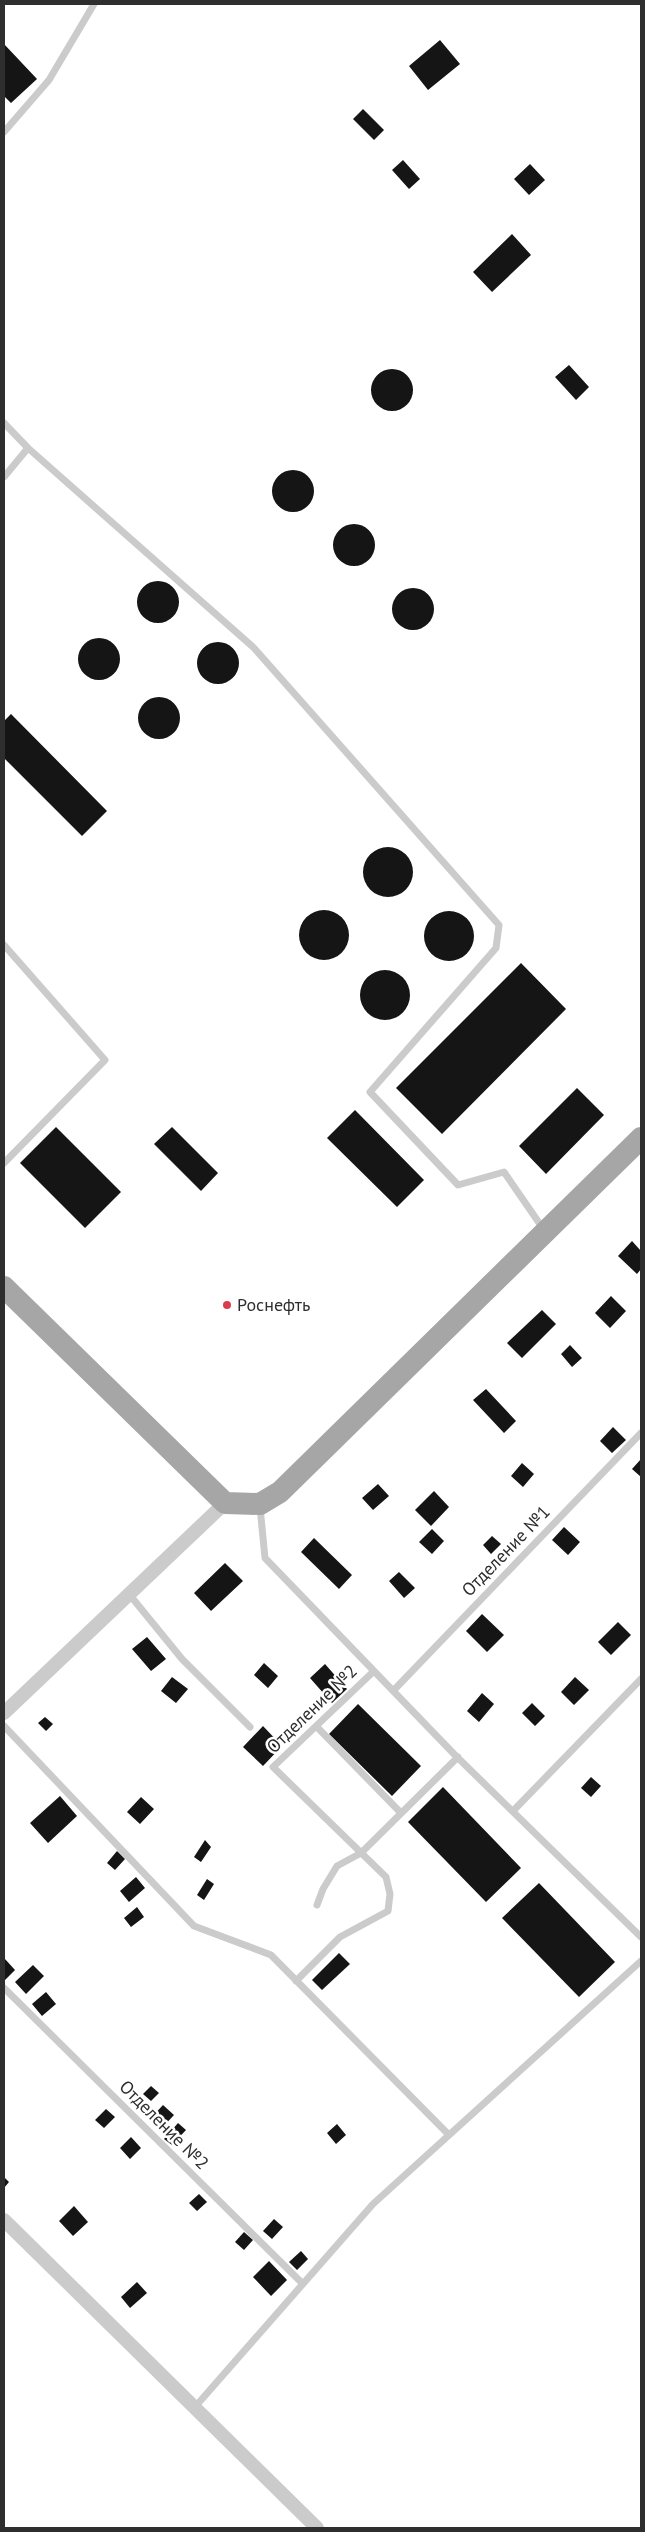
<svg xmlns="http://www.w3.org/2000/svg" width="645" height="2532" font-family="'PT Sans',sans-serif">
  <rect width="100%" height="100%" fill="#fff"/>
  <path fill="#151515" d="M440,40L460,64L428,90L409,66Z
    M4,44L37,79L11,103L4,96Z
    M363,109L384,130L374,140L353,119Z
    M403,160L420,179L409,189L392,170Z
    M530,164L545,180L529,195L514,179Z
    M512,234L531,255L492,292L473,272Z
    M569,365L589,387L576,400L555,377Z
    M371 390a21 21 0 1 1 42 0a21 21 0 1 1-42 0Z
    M272 491a21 21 0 1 1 42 0a21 21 0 1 1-42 0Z
    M333 545a21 21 0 1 1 42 0a21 21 0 1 1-42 0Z
    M137 602a21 21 0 1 1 42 0a21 21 0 1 1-42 0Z
    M392 609a21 21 0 1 1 42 0a21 21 0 1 1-42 0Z
    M78 659a21 21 0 1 1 42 0a21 21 0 1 1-42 0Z
    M197 663a21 21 0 1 1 42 0a21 21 0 1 1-42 0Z
    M138 718a21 21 0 1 1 42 0a21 21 0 1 1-42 0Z
    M11,714L107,811L82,836L4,758V721Z
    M363 872a25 25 0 1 1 50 0a25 25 0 1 1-50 0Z
    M299 935a25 25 0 1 1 50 0a25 25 0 1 1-50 0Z
    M424 936a25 25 0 1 1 50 0a25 25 0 1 1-50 0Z
    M521,963L566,1009L442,1134L396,1088Z
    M360 995a25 25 0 1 1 50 0a25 25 0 1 1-50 0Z
    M577,1088L604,1115L546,1174L519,1146Z
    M355,1110L424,1180L397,1207L327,1138Z
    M56,1127L121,1192L85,1228L20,1163Z
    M172,1127L218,1173L201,1191L154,1144Z
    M632,1241L641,1251V1269L637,1274L618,1256Z
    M611,1296L626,1311L610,1328L595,1313Z
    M542,1310L556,1324L522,1358L507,1343Z
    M570,1345L582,1358L572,1367L561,1354Z
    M486,1389L516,1421L504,1433L473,1400Z
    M613,1427L626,1440L612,1453L600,1441Z
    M641,1459V1477L632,1469Z
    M522,1463L534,1474L523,1487L511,1476Z
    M378,1484L389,1496L373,1510L362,1498Z
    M434,1491L449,1507L431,1526L415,1510Z
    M564,1527L580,1542L568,1555L552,1540Z
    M432,1529L444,1541L432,1554L419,1542Z
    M492,1536L501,1544L491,1554L483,1545Z
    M314,1538L352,1575L339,1589L301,1552Z
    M225,1563L243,1581L211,1611L194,1593Z
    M399,1572L415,1588L404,1598L389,1581Z
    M482,1614L504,1635L487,1652L466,1631Z
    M618,1622L631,1635L611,1655L598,1642Z
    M147,1637L166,1659L151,1671L132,1649Z
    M264,1663L278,1676L268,1688L254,1675Z
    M325,1664L347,1689L332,1703L310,1678Z
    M172,1677L188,1689L176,1703L161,1691Z
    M575,1677L589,1690L574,1705L561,1692Z
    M482,1693L494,1704L479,1722L467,1711Z
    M532,1703L545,1716L535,1726L522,1713Z
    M358,1704L421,1766L392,1796L329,1734Z
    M45,1717L53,1724L46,1731L38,1723Z
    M263,1726L282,1746L263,1766L243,1747Z
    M591,1777L601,1786L591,1797L581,1788Z
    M443,1787L521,1868L486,1902L408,1822Z
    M60,1796L77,1816L48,1843L30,1823Z
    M141,1797L154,1809L140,1824L127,1812Z
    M205,1840L211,1847L201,1862L194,1857Z
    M117,1851L125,1859L115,1870L107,1863Z
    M136,1877L145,1888L129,1902L120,1891Z
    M207,1879L214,1884L204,1900L197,1895Z
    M539,1883L615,1962L579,1997L502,1918Z
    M137,1907L144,1917L131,1927L124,1918Z
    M339,1953L350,1964L322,1990L312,1980Z
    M5,1959L15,1970L4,1981V1961Z
    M33,1965L44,1976L26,1994L15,1982Z
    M46,1992L56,2004L42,2016L32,2004Z
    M151,2086L159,2093L151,2101L143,2094Z
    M163,2105L174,2115L161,2129L150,2119Z
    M106,2109L115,2117L104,2128L95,2120Z
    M178,2123L186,2130L172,2145L164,2139Z
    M337,2124L346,2135L336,2144L327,2133Z
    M131,2137L141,2148L130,2159L120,2148Z
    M4,2177L9,2182L4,2188Z
    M199,2194L207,2202L197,2211L189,2203Z
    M74,2206L88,2222L73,2236L59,2221Z
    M274,2219L283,2227L272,2239L263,2231Z
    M244,2232L253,2240L244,2250L235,2242Z
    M301,2251L308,2259L297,2270L289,2262Z
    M269,2261L287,2280L271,2296L253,2277Z
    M137,2282L147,2293L130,2308L121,2297Z"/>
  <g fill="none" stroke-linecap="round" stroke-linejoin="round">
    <path stroke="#cbcbcb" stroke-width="7" d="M4,132L49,80L94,4
      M4,423L28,448L254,648L499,925L496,948L370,1092L458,1185L504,1172L544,1230
      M4,477L28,448
      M4,945L105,1060L4,1163
      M260,1507L265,1558L454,1754L641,1937
      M129,1594L182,1659L250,1727
      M393,1691L641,1433
      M4,1726L194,1926L271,1955L449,2135
      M316,1726L401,1813
      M513,1811L641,1679
      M317,1905L323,1889L337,1866L361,1853L458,1757
      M296,1981L340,1937L388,1911L390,1894L386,1877L273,1767L374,1671
      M4,1988L303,2284
      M195,2407L373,2204L641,1961"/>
    <path stroke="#cbcbcb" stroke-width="14" d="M4,1713L225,1503
      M4,2220L317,2528"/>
    <path stroke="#a6a6a6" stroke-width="22" d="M4,1287L225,1503L260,1504L280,1492L641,1138"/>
  </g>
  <circle fill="#d83c4d" stroke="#fff" stroke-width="2" cx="227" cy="1305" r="5"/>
  <g text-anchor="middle" stroke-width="5" stroke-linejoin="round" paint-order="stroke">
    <g font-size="18" fill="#2e2e2e" stroke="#fff" text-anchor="start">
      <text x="237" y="1311">Роснефть</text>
    </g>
    <g font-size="18" fill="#2e2e2e" stroke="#fff">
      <text transform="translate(506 1551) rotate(-46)" y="6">Отделение №1</text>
      <text transform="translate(312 1709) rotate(-44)" y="6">Отделение №2</text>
      <text transform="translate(164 2125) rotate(45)" y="6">Отделение №2</text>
    </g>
  </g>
  <rect width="645" height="2532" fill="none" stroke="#2e2e2e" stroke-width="10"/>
</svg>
